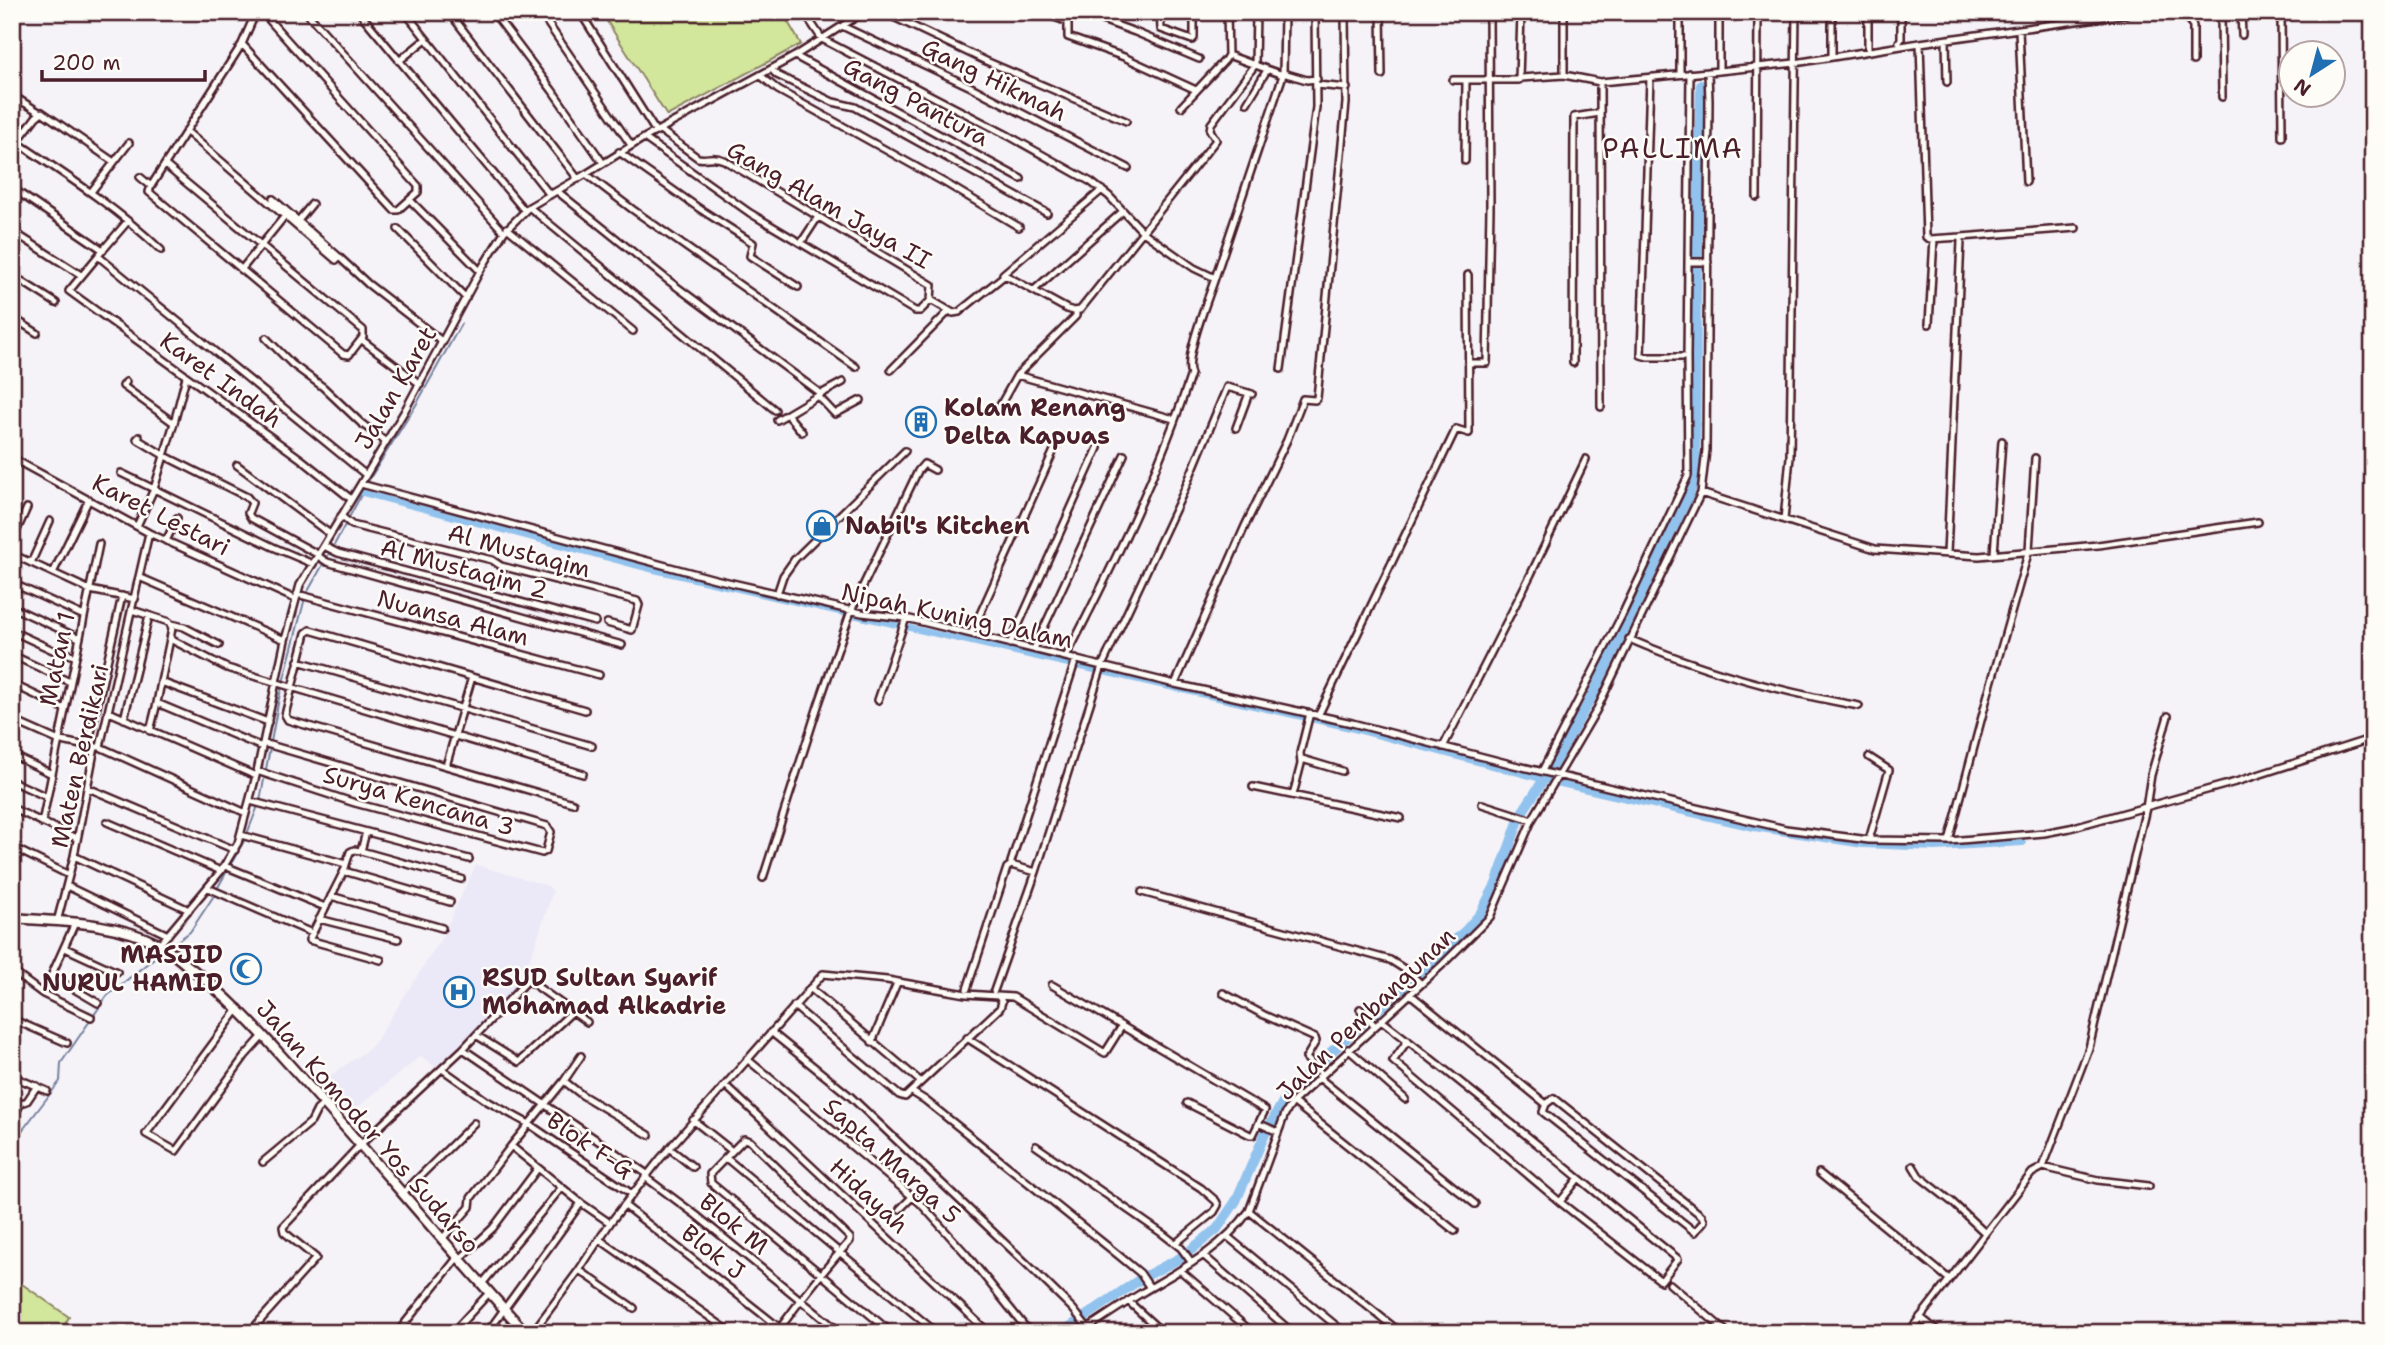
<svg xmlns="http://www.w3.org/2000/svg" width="2385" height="1345" font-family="'Shantell Sans',sans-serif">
  <rect width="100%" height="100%" fill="#f5f3f7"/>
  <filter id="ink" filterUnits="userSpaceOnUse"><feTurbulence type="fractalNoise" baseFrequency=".0143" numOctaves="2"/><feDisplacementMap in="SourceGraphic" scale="14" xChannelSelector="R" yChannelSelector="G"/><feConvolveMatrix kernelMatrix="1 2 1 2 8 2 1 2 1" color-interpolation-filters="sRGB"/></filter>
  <g filter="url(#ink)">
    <path fill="#ebe8f7" d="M476,865L548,886L553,891L534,948L518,985L437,1068L421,1056L350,1113L321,1082L369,1049L376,1041L441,939Z"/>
    <path fill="#d2e79c" stroke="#8e8364" stroke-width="2" d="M601,12H782L801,44L667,116Z
      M12,1277L69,1317L60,1333H12Z"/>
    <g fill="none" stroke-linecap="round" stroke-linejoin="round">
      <path stroke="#7581a0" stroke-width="2" d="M367,483L416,405L461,324
        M333,547L365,488
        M307,593L330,552
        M271,742L279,698L305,598
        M260,801L270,748
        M247,834L258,806
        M217,889L245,839
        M169,947L190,932L215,894
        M12,1144L60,1081L61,1063L107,996L164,950"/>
      <path stroke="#92c3ee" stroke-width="6" d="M363,493L654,570L1350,728L1552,782L1754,828L1863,845L1935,848L2023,843"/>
      <path stroke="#92c3ee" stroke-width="10" d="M1061,1333L1142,1278L1182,1257L1217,1229L1236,1201L1265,1134L1284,1100L1311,1070L1465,931L1480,914L1496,884L1521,814L1550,770L1591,698L1690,493L1695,475L1696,293L1701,85"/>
      <g stroke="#4a1f2b" stroke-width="10">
        <path id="street" d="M306,12L504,232
          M359,12L524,210
          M405,12L550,195
          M449,12L578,179
          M493,12L552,90L603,163
          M540,12L631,145
          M580,12L656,132
          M804,12L822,39L1009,136L1091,182L1109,196L1143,232L1194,268L1215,278L1283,75L1284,12
          M883,12L986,61L1126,121
          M1041,12L1068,22V37L1124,57L1196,90
          M1080,12L1135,32L1199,59
          M1160,12L1161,29L1192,40L1194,38V12
          M1381,12L1382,75
          M1564,12V75
          M1719,12V71
          M1868,12V48
          M2188,12V19L2193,26V61
          M2221,12L2222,97
          M2241,12L2242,35
          M2281,12L2282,137
          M2046,16V12
          M842,26L971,87L1128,168
          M2019,30L2026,182
          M1946,40L1947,82
          M1899,42L1901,39V12
          M1920,43L1926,237L1930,239L1961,237V241L1947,554
          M242,44L394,210H398L418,192V186L262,12
          M1228,55L1255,65L1256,12
          M795,56L1021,179
          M1832,57V12
          M399,61L426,39
          M771,69L777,75L833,102L855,107L1047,213
          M1283,73L1307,80L1317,79
          M1680,74V12
          M760,75L778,90L947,184L1019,227
          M1521,78L1564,75L1600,82L1719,71L1795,63L1920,43L2140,12
          M1650,78L1641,355L1648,357H1687
          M1453,80H1519L1521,12
          M1600,82L1601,407
          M1317,85L1347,88
          M12,95L39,112
          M1247,103L1267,70
          M1181,107L1225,60L1228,55L1227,12
          M660,130L698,158C708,160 712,155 724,160L932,285L931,300
          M186,131L336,260
          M644,138L750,213L915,311H920L931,300
          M12,139C64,174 116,207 161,250
          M17,142L36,117L42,112L114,162
          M619,152L700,209L753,243L750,256L798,287
          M1465,161L1466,81
          M165,165L363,330V337L349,355L343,354L149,192L151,186L242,44L256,12
          M586,174L632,209L856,367
          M140,177L151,186
          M12,188L103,250L98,256L366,475
          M557,191L669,281L821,394L777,420
          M91,192L129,143
          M1757,197L1758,12
          M273,199L339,257L338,258
          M410,200L480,271
          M529,207L775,410
          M298,221L312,204
          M507,228L633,331
          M398,229L466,298
          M12,231L81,275
          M1961,237L2076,228
          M801,243L818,217
          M103,250L128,221
          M98,256L69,291L301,459L351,499
          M339,257L368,284L443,342
          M1688,262H1708
          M241,270L284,217
          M1003,274L1102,190
          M12,275L56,303
          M1034,290L1123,211
          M931,300L953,313L959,312L1005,275L1067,309L1074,311L1080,310L1216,140L1210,130L1211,124L1255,65L1283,75
          M12,317L37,333
          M1929,324L1934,239
          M266,338L292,364L323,387L361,423L386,442
          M362,340L420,384
          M1469,363H1487L1490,208L1489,12
          M1573,363L1574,117L1600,113
          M1281,369L1316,107L1315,12
          M891,370L949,311
          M1017,375L1174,419
          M126,382L123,386L174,423L154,489L273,547L313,564
          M821,394L843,382
          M818,396L835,414L861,400
          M997,411L1017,375L1076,316V311
          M787,414L802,432
          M174,423L186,377
          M1236,428L1249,393
          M139,437L137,439L165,456L247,497L252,503L248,513L251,518L319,555
          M12,458L149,533L295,599
          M237,465L330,534
          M121,473L154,489L137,526
          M361,484L715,579L862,613L906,618L1175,684L1352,723L1514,765L1786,829L1869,840L1949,841L2044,833L2070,828L2239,781L2373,738
          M1701,493L1875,549L1979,556L2098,545L2258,522
          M341,516L352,525L492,560L501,566L637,601L639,605L632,630L607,623
          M1784,520L1790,457L1796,12
          M12,541L27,508
          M166,541L177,518
          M324,546L338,553L595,622
          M12,554L90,590L135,599
          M1994,554L2002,441
          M318,556L327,562L622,645
          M31,563L50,521
          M53,573L89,499
          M139,577L285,640
          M12,583L84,616
          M297,594L599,675
          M777,594L783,576L795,559L905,451
          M12,607L79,638
          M132,610L169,622L172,628L170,639L227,668L583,774
          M171,624L184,627L219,645
          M12,631L57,652L61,651L76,657
          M971,634L1060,437
          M1629,639C1704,671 1780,692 1859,706
          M1010,644L1098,448
          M1034,649L1124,455
          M12,655L70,682
          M1066,657C1113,566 1159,472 1191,374C1183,359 1209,297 1215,278
          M298,661L592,746
          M161,682L170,639
          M12,684L65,709
          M1175,684L1245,526L1287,440L1303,399L1315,400L1317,398L1346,103L1345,12
          M878,700L906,618
          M157,703L161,682L268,722
          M109,712L256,776
          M1318,716L1456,429L1469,433L1468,275
          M124,719L149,616
          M12,720L57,740L91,747
          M150,731L157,703L262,747
          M88,746L122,596
          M100,747L246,813
          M1443,747L1531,574L1586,459
          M12,755L52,774
          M1869,757L1889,770L1869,840
          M1302,759L1342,771
          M446,766L472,677
          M257,771L355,803L542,853L546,851L551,832L547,826L263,743
          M1542,771L1622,615L1688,476L1687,357L1690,73
          M12,781L47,797
          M1253,787L1401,818
          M88,788L235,850
          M1293,795L1301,764L1300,753L1310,713
          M250,801L469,859
          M573,803L288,720L285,715L306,633L310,630L585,710
          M1482,804L1532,820
          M12,808L76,838
          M107,822L221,871
          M42,823L99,544
          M241,835L346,864
          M1949,841L1988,694L2029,550L2035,458
          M12,847L69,875
          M361,851L366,832
          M74,856L189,910
          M1011,862L1076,659
          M225,866L325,907
          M344,871L309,940L381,960
          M763,878L818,706L851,611L918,471L924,464L935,470
          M67,886L168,935
          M208,888L312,933
          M1142,892L1390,960L1409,972L1421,984
          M331,896L442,928
          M450,902L344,871L350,852L354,850L361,851L461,879
          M319,919L398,939
          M57,922L74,856L95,747H100L149,533
          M160,944L221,871L238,843L256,776L285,640L300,585L404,412L480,271L504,232L529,207L586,174L644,138L795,56L864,12
          M65,948L117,972
          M12,971L43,994L91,1017
          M52,976L98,1003
          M1052,985L1265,1110L1253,1135H1250L1187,1103
          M810,988L921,1082
          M967,989L1007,868L1011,865L1036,872
          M994,991L1036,872L1102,666L1183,493L1227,387L1252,394
          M1223,993L1264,1015L1315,1038L1316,1041L1306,1058L1322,1074
          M43,994L75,923
          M1410,994L1546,1104L1543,1112L1695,1232L1704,1221L1702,1216L1554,1098L1546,1104
          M794,1006L899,1095L905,1097L1000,1008L1002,1002L999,997
          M239,1008L146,1134L176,1151L245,1056L263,1036
          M1360,1009L1375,1026
          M12,1019L67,1043
          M1381,1020C1482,1097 1579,1179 1678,1259L1661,1281L1560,1202L1393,1061L1408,1040
          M771,1032L851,1097L1028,1265L1073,1309L1088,1328
          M476,1035L519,1062L573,1011
          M967,1038L1201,1188L1216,1201L1218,1205L1214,1212L1176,1243
          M872,1042L897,983
          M463,1049L647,1174
          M1348,1049L1405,1099
          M581,1056L564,1081L511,1146L581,1203L610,1223
          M747,1059L920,1203L967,1255L1030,1333
          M442,1069L487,1101L529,1124L632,1194
          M12,1076L47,1091
          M1318,1077L1475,1204
          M564,1081L582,1095L649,1135
          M725,1085L989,1333
          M912,1092L925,1100L1117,1254L1140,1273L1150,1288
          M1293,1102L1455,1231
          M12,1119L21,1103L27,1101L37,1086
          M693,1120L732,1151
          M1260,1124L1278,1132
          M1036,1146L1163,1234L1181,1248L1192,1263
          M669,1148L693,1167
          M726,1158L937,1333
          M263,1162L311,1122L317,1110L325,1103
          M1913,1166L1919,1176L1952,1202L1985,1233
          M2043,1167L2089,1048L2146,808L2151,775L2168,716
          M1819,1173L1949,1279
          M645,1177L696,1215L841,1333
          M402,1194L474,1123
          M1560,1202L1578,1179
          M624,1205L786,1333
          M900,1209L913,1196
          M1249,1211L1401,1333
          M1228,1237L1345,1333
          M442,1239L470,1207L471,1198L511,1146
          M599,1239L732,1333
          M1203,1255L1293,1333
          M460,1259L493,1228L538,1168
          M579,1270L634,1308
          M1181,1271L1253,1333
          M482,1284L562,1187
          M1670,1284L1728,1333
          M1128,1301L1163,1333
          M1920,1317L1940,1333
          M780,1328C802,1298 825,1268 850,1241V1238L750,1141L744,1139L710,1174L711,1183L892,1333
          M249,1333L316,1258L284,1232L283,1227L361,1144L463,1049L528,980L587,1022
          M397,1333L458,1257
          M452,1333L489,1293
          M487,1333L581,1203
          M532,1333L579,1270L610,1223L660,1159L823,974L887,980L966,994L1013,997L1105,1053L1122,1026
          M655,1333L657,1331
          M1080,1333C1101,1319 1122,1305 1143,1292C1182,1269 1222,1249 1249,1211L1285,1114L1293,1102L1442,965L1490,917L1532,820L1596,711L1701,493L1706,450L1709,101L1708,72
          M1908,1333L2032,1173L2043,1167L2098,1180L2149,1186"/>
      </g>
      <g stroke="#4a1f2b" stroke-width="13">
        <path id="secondary" d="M12,918C60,922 114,921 158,944C169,949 178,958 188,966C226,995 255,1026 287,1062C368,1151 444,1244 526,1333"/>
      </g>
      <use href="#street" stroke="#fdfcf7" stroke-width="5"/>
      <use href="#secondary" stroke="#fdfcf7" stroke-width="8"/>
    </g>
  </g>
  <defs>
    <g id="building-ring" transform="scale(1.575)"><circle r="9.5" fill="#fdfcf7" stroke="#1f6fb2" stroke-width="1.5"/><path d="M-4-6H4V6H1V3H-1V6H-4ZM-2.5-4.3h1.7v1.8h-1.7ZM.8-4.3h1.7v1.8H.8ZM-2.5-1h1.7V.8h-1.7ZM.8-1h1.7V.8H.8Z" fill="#1f6fb2"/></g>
    <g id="shop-ring" transform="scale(1.575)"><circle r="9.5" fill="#fdfcf7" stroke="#1f6fb2" stroke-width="1.5"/><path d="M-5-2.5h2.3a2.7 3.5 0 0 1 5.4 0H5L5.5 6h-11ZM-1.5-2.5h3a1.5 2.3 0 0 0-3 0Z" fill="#1f6fb2"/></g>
    <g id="mosque-ring" transform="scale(1.575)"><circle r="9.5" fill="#fdfcf7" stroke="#1f6fb2" stroke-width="1.5"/><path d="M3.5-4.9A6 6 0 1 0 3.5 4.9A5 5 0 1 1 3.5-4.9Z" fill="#1f6fb2"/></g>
    <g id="hospital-ring" transform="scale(1.575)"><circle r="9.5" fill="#fdfcf7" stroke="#1f6fb2" stroke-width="1.5"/><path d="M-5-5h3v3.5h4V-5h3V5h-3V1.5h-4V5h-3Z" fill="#1f6fb2"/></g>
  </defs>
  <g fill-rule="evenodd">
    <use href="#building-ring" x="921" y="422"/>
    <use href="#shop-ring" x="822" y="526"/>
    <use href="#mosque-ring" x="246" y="969"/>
    <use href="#hospital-ring" x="459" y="992"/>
  </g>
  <g text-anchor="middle" stroke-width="5" stroke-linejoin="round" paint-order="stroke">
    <g font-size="24" fill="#4a1f2b" stroke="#fdfcf7">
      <text transform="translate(994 80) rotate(26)" y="8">Gang Hikmah</text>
      <text transform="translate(916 102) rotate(28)" y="8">Gang Pantura</text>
      <text transform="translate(829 205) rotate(30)" y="8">Gang Alam Jaya II</text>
      <text transform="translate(221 380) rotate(36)" y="8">Karet Indah</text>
      <text transform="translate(396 388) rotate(-60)" y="8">Jalan Karet</text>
      <text transform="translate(161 515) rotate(27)" y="8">Karet Lestari</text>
      <text transform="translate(519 551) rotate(15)" y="8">Al Mustaqim</text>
      <text transform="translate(464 569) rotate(15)" y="8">Al Mustaqim 2</text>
      <text transform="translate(957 616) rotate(12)" y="8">Nipah Kuning Dalam</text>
      <text transform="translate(453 618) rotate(15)" y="8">Nuansa Alam</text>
      <text transform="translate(57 659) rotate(-78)" y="8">Matan 1</text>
      <text transform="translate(80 756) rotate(-77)" y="8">Maten Berdikari</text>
      <text transform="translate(419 801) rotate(16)" y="8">Surya Kencana 3</text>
      <text transform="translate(1366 1014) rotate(-44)" y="8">Jalan Pembangunan</text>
      <text transform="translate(368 1127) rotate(49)" y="8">Jalan Komodor Yos Sudarso</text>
      <text transform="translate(590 1145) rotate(34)" y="8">Blok F-G</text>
      <text transform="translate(892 1161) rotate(42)" y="8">Sapta Marga 5</text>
      <text transform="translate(869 1196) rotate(43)" y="8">Hidayah</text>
      <text transform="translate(734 1224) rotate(39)" y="8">Blok M</text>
      <text transform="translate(713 1252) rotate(38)" y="8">Blok J</text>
    </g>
    <g font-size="24" font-weight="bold" fill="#4a1f2b" stroke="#fdfcf7" text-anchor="start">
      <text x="944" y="416">Kolam Renang<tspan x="944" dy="28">Delta Kapuas</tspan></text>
      <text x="845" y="534">Nabil's Kitchen</text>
      <text x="223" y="963" text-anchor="end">MASJID<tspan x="223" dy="28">NURUL HAMID</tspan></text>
      <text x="482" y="986">RSUD Sultan Syarif<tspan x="482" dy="28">Mohamad Alkadrie</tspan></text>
    </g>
    <g font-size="28" letter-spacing="2" fill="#4a1f2b" stroke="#fdfcf7">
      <text x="1673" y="158">PALLIMA</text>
    </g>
  </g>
  <rect width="2385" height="1345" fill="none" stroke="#fdfcf7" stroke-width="42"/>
  <rect x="21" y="21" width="2343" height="1303" fill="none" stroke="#4a1f2b" stroke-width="2.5" filter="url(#ink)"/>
  <g transform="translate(2312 74) rotate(216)"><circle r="33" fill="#fdfcf7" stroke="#b5a4a5" stroke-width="2"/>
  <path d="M0-5L12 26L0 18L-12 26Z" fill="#1f6fb2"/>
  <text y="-10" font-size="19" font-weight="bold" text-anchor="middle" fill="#4a1f2b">N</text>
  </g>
  <path d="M42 70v10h163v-10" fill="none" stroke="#4a1f2b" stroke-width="3.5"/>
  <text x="52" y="70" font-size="21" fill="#4a1f2b" stroke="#fdfcf7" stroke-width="5" paint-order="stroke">200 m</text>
</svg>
